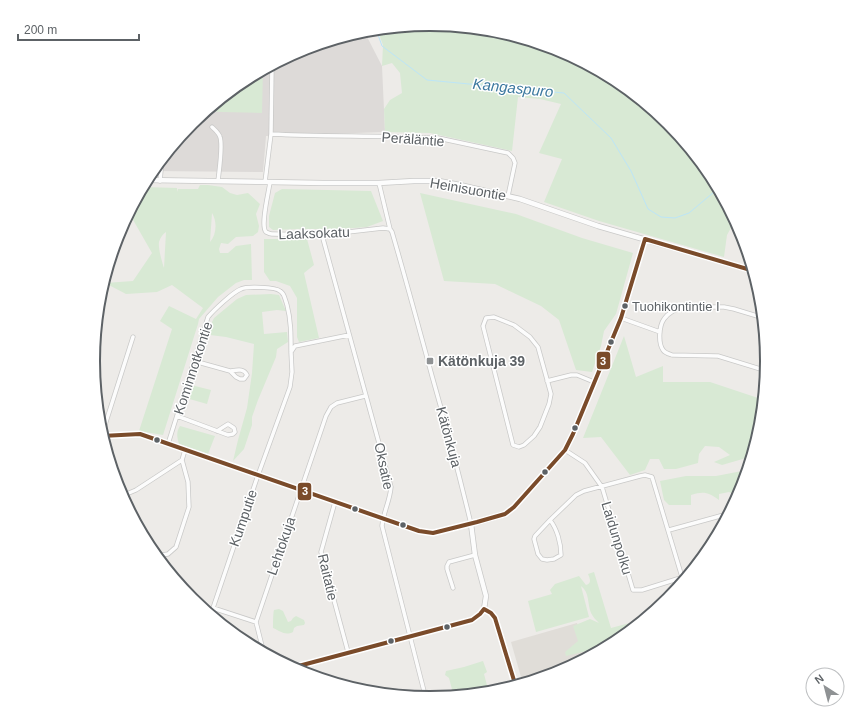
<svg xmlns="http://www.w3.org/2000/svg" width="861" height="723" font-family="Arial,sans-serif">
  <rect width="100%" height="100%" fill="#edebe8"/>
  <path fill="#dddad8" d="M364,31L382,66L385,132L266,136L263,172L153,171L192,123L243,81L267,68H270V67L302,50Z"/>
  <path fill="#e0ddd8" d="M577,623L589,658L559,673L523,684L511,642Z"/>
  <path fill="#d8e9d4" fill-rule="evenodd" d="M431,24L497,31L560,50L618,81L669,123L711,174L738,225L733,224L727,235L724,257L599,221L544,202L562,159L539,153L561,104L540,99L518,97L512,151L430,133L385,132L384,109L390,100L402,93L400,73L392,63L382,66L383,45L377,29Z
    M263,70L262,113L222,112L207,111L243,81Z
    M200,185H208L222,187L230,193L237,195L248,193L260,204L256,214L259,226L258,232L253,236L236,237L228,244L221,243L219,249L220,253H228L236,246L251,244L252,280H244L236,283L218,297L199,319L198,324L163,435L139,431L172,329L160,321L169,306L196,319L203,308L172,285L157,292L126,294L105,283L133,281L152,253L132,218L126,219L143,187L177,188V192L178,189H198ZM212,213C217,221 217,234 210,242ZM166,232L164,268C162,262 158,248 159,242C160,238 163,234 166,232Z
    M282,189L371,191L383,221L367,227L341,229H302L273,230L269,227V216L275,193Z
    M420,193L516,214L582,238L633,253L616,314L604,331L601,346L592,372L576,370L559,320L541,306L495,284L444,281Z
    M264,239H307L314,265L304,273L319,338L299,342L297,337V298L290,286L276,281H270L264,272Z
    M271,294L279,295L286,311L277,310L262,312L264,334L287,332L288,342L277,349L276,357L258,400L252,417V425L244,449L233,461L238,440L247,408L252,373L254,344L226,337L210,335L211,324L214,318L237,299L246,295Z
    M624,336L636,377L663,366V382H710L764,400L761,428L753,456L722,465L714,462L730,455L719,447L705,446L699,454L698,463L676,469H664L659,459H650L645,470L630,475L601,437L583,438Z
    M191,385L211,390L207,404L186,398Z
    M180,426L215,436L208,454L179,444C177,437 176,432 180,426Z
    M749,469L744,485L737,487L736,495L729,492L719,494V500C708,492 704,491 691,495V505H669L664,500L660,481L686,476H716L742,471Z
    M594,572L611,628L637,621L636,624L638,626L618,642L593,656L591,650L566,656L565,652L578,641L573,626L590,619L599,623C596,620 593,617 591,613C587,603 590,593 581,586L589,617L536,632L528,601L552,594L550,590L555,584L579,576L586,585C592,583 590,579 588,574Z
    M279,609L283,611L288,622L291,621L293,618L296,616L304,620L305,623L304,625L297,626L294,628L293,632C285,636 280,631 273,628C273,625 273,613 274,610Z
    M483,661L487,672L484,674L489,693L454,697L449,678L445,675L446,671L464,667Z"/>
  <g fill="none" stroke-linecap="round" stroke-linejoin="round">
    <path stroke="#bce5f7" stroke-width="1" d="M376,29L382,46L427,80L564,93L611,138L631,171L648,209L661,217L675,218L689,213L714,192H721"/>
    <g stroke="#c9c9c8" stroke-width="5">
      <path id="minor" d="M212,127C215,130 219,133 220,137C223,146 219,171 218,181
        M271,134C324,137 377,135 430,138H438L508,153L513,158L515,163L508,196
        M160,181L162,160
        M265,182L271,134L272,65
        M270,182C269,191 260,226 266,232C268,233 270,234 272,234L322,235L383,228L390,229
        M322,235L391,487C390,501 383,513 382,526L426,699
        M494,317L514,325L530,337L538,347L551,394L549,404L540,427L534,436L524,445L519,447L513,445L483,326L486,318Z
        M621,318L660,332
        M764,318L734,309L724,307H683C676,309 668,313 664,319C659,326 658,343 663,350C665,353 669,354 672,355L718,356L767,371
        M194,361L230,371L236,377L240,379H244L247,375C244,368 237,370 230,371
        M547,381L571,375H577L594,382
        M177,416L228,435L233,434L235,432L234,428L228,424L217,431
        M102,436L140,434L419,531L433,533L471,524C459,474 446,425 432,376C419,328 406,280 392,232L390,229L379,183
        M168,444L208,317C214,310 233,292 241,289C246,286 276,287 280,291C281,291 284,295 284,296C285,298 286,302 287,305C291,320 291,335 291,351
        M105,447V425L133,337
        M565,450L585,463L602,487L633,590H642L690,575
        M122,496L136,490L182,460L185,450
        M335,502L321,552L348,652
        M550,520L535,536L534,539L538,554L542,559L547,560L554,559L561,555C561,543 557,529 550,520L576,495L584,491L640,476L645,475L652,477L682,577
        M669,530L731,513
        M156,556L168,554L176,547L189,507L188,482L182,460
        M453,588L447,569V566L449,562L475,555
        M484,609L491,613L495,618L516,687
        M256,622L213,608L257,478L290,387L292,372L291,352L295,346L349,335
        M264,654L256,622L326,416L331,407L337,403L365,396
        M407,697L425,692"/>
    </g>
    <g stroke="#c9c9c8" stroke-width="6">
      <path id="tertiary" d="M146,180L323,183H379L414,181H439L460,185L520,199L598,226L754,271
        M291,668L472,620L480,614L484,609L486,596L475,555L471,524L505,514L514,507L565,450L573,434L621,318L645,239"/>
    </g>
    <use href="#minor" stroke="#fcfcfc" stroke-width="3.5"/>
    <use href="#tertiary" stroke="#fcfcfc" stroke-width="4.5"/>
    <g stroke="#fff" stroke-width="7">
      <path id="bus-1" d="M102,436L140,434L419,531L433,533L477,522L505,514L514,507L565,450L573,434L621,318L645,239L754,271
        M291,668L472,620L480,614L484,609L491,613L495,618L516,687"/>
    </g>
    <use href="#bus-1" stroke="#7a4b2a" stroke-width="4"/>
  </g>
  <g fill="#5d6266" stroke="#fff" stroke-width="1.5">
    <circle cx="625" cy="306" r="3.5"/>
    <circle cx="611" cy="342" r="3.5"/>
    <circle cx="575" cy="428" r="3.5"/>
    <circle cx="157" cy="440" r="3.5"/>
    <circle cx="545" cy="472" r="3.5"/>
    <circle cx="355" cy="509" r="3.5"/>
    <circle cx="403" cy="525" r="3.5"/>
    <circle cx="447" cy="627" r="3.5"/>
    <circle cx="391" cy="641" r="3.5"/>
  </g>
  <rect fill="#8f9294" stroke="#fff" stroke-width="1.5" x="426" y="357" width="8" height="8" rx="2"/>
  <g text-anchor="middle" stroke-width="3" stroke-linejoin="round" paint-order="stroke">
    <g font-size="13" fill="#5d6266" stroke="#fff" text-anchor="start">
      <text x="632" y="311">Tuohikontintie I</text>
    </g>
    <g font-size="14" fill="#5d6266" stroke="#fff">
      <text transform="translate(413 139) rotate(4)" y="5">Peräläntie</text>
      <text transform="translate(468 189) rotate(10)" y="5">Heinisuontie</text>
      <text transform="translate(314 233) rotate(-2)" y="5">Laaksokatu</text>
      <text transform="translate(193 368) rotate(-72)" y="5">Kominnotkontie</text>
      <text transform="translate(449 437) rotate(75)" y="5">Kätönkuja</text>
      <text transform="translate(384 466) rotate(78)" y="5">Oksatie</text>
      <text transform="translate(243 518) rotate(-71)" y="5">Kumputie</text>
      <text transform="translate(617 538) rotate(73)" y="5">Laidunpolku</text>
      <text transform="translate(281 546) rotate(-71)" y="5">Lehtokuja</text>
      <text transform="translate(328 577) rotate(77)" y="5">Raitatie</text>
    </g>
    <g font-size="14" font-weight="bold" fill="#5d6266" stroke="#fff" text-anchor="start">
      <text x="438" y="366">Kätönkuja 39</text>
    </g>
    <g font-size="15" font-style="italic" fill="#3d799f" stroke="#fff">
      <text transform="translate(513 88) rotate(6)" y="5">Kangaspuro</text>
    </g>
  </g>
  <path d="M0 0H861V723H0ZM100 361a330 330 0 1 1 660 0a330 330 0 1 1-660 0Z" fill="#fff" fill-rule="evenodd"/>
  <path fill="none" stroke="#5d6266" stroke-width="2" d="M100 361a330 330 0 1 1 660 0a330 330 0 1 1-660 0Z"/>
  <g stroke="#fff" stroke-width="1.5">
    <rect x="596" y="351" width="15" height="19" rx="4" fill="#7a4b2a"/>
    <rect x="297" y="482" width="15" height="19" rx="4" fill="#7a4b2a"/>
  </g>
  <g font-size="11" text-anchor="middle" font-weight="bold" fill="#fff">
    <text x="603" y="365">3</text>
    <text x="305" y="495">3</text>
  </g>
  <g transform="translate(825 687) rotate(324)"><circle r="19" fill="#ffffff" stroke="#bec0c2"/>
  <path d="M0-3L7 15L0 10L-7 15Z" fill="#8f9294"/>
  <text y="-6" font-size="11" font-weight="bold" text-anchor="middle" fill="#5d6266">N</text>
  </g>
  <path d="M18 34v6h121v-6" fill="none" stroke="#5d6266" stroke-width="2"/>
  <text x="24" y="34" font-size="12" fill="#5d6266" stroke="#ffffff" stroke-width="3" paint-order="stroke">200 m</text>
</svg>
